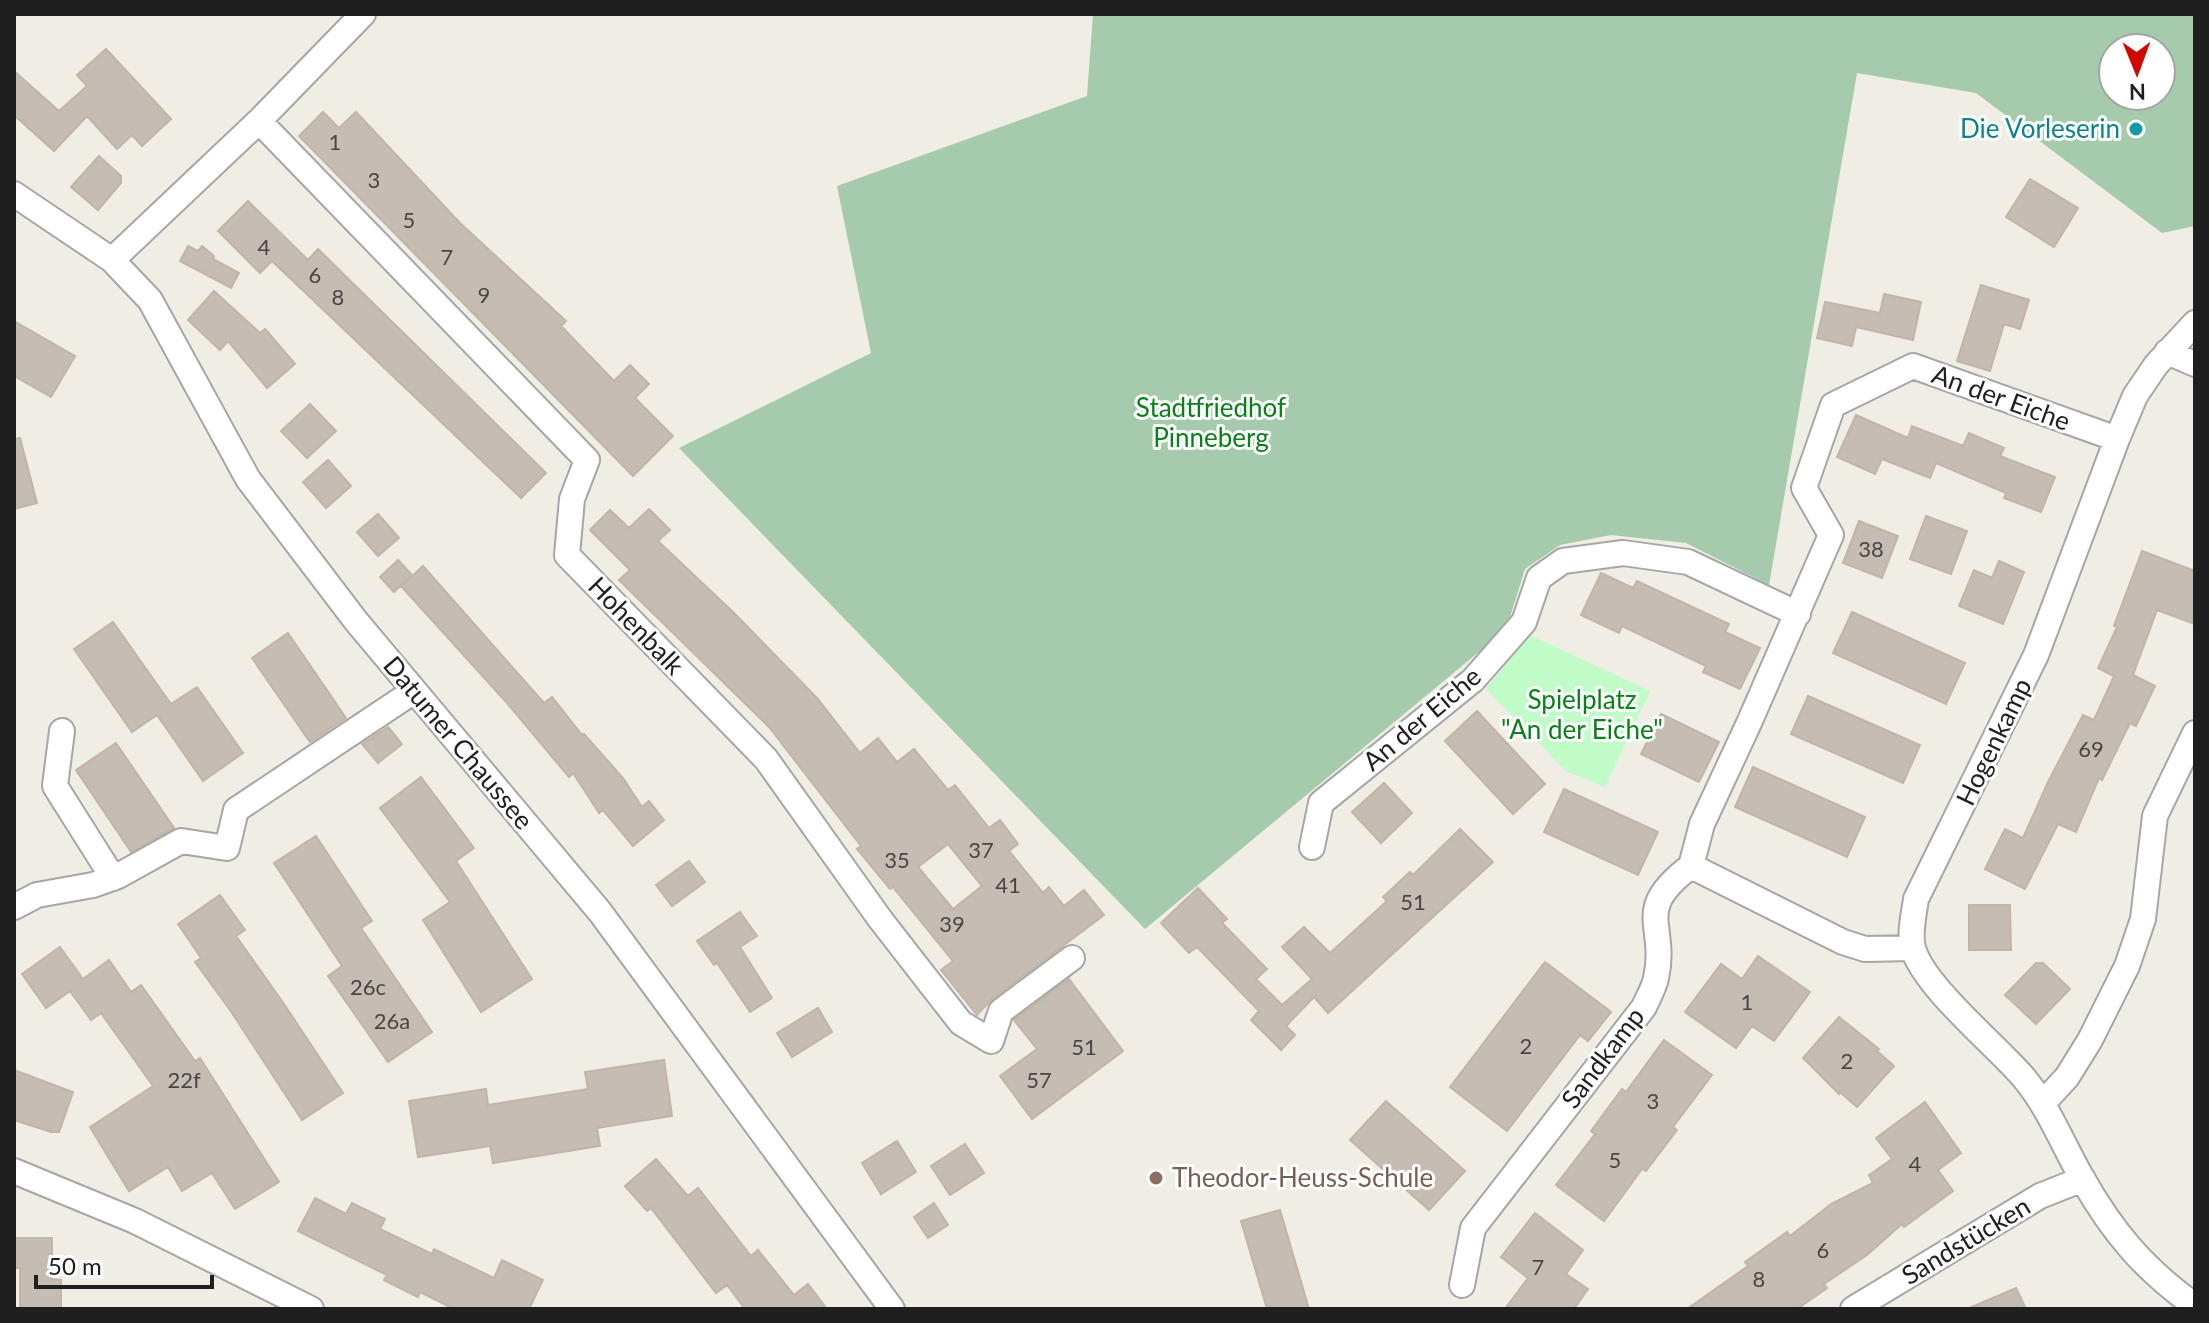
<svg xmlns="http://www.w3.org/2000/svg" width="2209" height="1323" font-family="Lato,sans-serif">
  <rect width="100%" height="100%" fill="#f0ede5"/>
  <path fill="#a5caac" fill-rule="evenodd" d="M1093,14H2195V226L2162,233L1976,93L1857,73L1769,585L1686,543L1611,535L1560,545L1525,569L1510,617L1486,646L1145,929L679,448L871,353L837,186L1087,96ZM2113,48H2161V96H2113Z"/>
  <path fill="#c0fbc8" d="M1530,635L1650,691L1605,787L1567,772L1486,689Z"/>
  <path fill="#c5bcb4" stroke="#c2b4a6" stroke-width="2" fill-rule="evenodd" d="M106,49L171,119L142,146L132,135L117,149L87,116L54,151L14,115V71L59,111L87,86L77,75Z
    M323,112L339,128L356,112L460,223L566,321L561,326L614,381L630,365L649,384L635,398L673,436L633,476L299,136Z
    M99,156L121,176V183L98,210L71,187Z
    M2030,179L2078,208L2054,247L2006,217Z
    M248,201L308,260L318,249L546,473L521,498L272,261L260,273L218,231Z
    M188,246L198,251L202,246L214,256L213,259L239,273L231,288L180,261Z
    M1981,285L2029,300L2020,329L2004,324L1990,371L1957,361Z
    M214,291L260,333L265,329L295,364L267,388L228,341L220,350L188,320Z
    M1884,294L1921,302L1913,340L1856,327L1852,346L1817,338L1825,302L1880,313Z
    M14,321L75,356L51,397L14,376Z
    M310,404L336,431L307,458L281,431Z
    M1856,415L1908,438L1912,426L1963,446L1969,433L2004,448L2000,456L2055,477L2041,512L2004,498L2006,493L1936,463L1930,478L1882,459L1875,474L1837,457Z
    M20,438L37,503L14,509V439Z
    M328,460L351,486L326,508L303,482Z
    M649,509L670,530L658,541L734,613L817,698L860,753L878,738L897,762L914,749L948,790L955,785L989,828L1000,820L1018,844L1009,851L1043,893L1049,887L1064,906L1084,890L1104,915L992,999L977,1015L941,970L953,961L893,887L890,889L857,849L861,846L769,727L619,580L630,570L590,530L610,510L629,528ZM948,844L982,886L953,909L918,867Z
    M378,514L399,538L378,556L357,532Z
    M1926,516L1967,531L1951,574L1910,559Z
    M1859,521L1898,536L1882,578L1843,563Z
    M2142,551L2195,571V624L2157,610L2133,675L2155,686L2136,726L2130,723L2102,780L2099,778L2076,832L2058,824L2025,889L1985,869L2005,829L2023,838L2048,782L2083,715L2094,720L2114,676L2098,668L2117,627L2114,626Z
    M398,560L412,575L394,592L380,577Z
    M1999,561L2024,572L2003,624L1959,606L1974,570L1992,578Z
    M423,566L544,703L552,697L582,735L584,734L623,778L642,807L649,801L664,820L633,846L603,810L599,813L573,773L569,777L507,703L401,586Z
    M1601,573L1633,588L1637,581L1729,624L1725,632L1760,648L1740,689L1703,672L1706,666L1622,626L1619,633L1581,615Z
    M1852,612L1965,663L1946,704L1833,653Z
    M113,622L171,704L197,687L243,753L203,781L157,715L132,732L74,649Z
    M288,633L346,718L310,742L252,658Z
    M1808,696L1920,745L1903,783L1791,734Z
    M1477,711L1545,784L1513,814L1445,741Z
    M1661,714L1719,742L1699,782L1641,754Z
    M388,727L402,744L378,763L362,744Z
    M116,743L174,828L131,852L76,770Z
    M1753,767L1865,817L1847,857L1735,807Z
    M421,777L474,848L456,861L532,979L481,1012L423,920L450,902L380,808Z
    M1384,783L1412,813L1381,843L1352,812Z
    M1564,789L1658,832L1638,875L1544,832Z
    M1460,829L1493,862L1328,1013L1314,997L1286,1026L1295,1035L1281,1050L1251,1020L1259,1011L1197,947L1189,953L1161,923L1198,888L1227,919L1222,923L1267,969L1256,979L1282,1005L1312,979L1282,947L1304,927L1330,953L1387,901L1383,897L1410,872L1413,875Z
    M316,836L372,921L361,928L432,1032L388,1062L328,976L342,966L274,863Z
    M689,861L705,882L672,906L656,885Z
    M220,895L245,930L236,936L284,1004L343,1093L302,1120L230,1010L195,962L201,958L178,924Z
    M1969,905H2010L2011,950H1969Z
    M740,912L757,936L740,947L772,998L750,1012L717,963L714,965L697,941Z
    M60,947L83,979L109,960L131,992L141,985L195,1061L200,1058L279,1182L235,1209L212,1173L182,1191L168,1167L129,1191L90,1127L153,1086L101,1013L91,1020L70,991L46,1008L22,974Z
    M1758,956L1810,992L1774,1041L1752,1026L1736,1048L1685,1012L1721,964L1742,979Z
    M1545,962L1611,1012L1588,1041L1580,1035L1507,1131L1450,1087Z
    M2036,963H2043L2070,989L2036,1024L2005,995Z
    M1069,979L1123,1051L1032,1119L1000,1076L1037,1049L1014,1020Z
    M818,1008L832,1032L792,1057L777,1033Z
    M1839,1017L1879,1049L1877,1051L1894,1066L1857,1107L1840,1092L1839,1094L1803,1058Z
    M1664,1040L1712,1075L1673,1127L1677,1130L1646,1171L1642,1169L1604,1221L1556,1185L1595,1134L1591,1131L1622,1089L1626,1092Z
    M664,1060L672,1116L597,1128L600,1146L493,1163L490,1146L418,1157L409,1101L486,1089L488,1105L588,1089L585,1072Z
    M14,1070L73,1092L59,1132H51L14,1120Z
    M1386,1101L1465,1171L1429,1210L1350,1140Z
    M1925,1102L1961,1153L1938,1170L1953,1191L1949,1194L1904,1227L1902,1224L1867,1255L1824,1284L1827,1288L1797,1309H1687L1748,1266L1745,1262L1787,1232L1790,1236L1831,1204L1873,1183L1869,1175L1892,1159L1876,1138Z
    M897,1141L916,1172L881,1194L862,1163Z
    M965,1144L984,1173L950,1195L931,1166Z
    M656,1159L688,1196L698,1188L751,1256L758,1250L794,1295L808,1284L827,1309H745L727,1285L716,1293L651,1208L647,1211L625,1186Z
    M315,1198L346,1214L352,1203L385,1219L380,1229L432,1254L434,1249L494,1278L502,1260L543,1280L529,1309H454L420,1292L418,1297L384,1280L387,1275L298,1231Z
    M934,1203L948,1225L928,1238L914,1217Z
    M1280,1210L1309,1309H1267L1241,1221Z
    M1535,1213L1583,1250L1566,1274L1588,1289L1574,1309H1505L1528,1278L1501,1257Z
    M14,1238H52V1279L61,1280V1309H20V1268H14Z
    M2016,1288L2026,1309H1967Z"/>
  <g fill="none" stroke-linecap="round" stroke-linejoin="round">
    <g stroke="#a6a6a6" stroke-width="28">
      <path id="minor" d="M259,121L363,14
        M14,194L112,260L150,300L248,479L356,621L600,912L892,1309
        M112,260L259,121L587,460L572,499L567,555L766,759L880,919L961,1023L991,1041L1001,1011L1072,958
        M2195,323L2156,365L2135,396L2117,439L2036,655L1916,899C1914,914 1909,933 1913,948C1923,986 1997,1046 2024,1078C2049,1108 2063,1145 2082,1178C2113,1233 2144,1269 2195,1306
        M2167,352L2195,364
        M62,731L55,786L113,878
        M1312,847L1321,803L1473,680L1524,622L1539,578L1563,561L1623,553L1688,562L1798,614
        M1691,866L1702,824L1749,723L1831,535L1804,488L1833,405L1913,366L2117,439
        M14,907L37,895L93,885L118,876L181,841L227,848L236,810L414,691
        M2043,1103L2067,1077L2090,1040L2127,966L2143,919L2155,816L2195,733
        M14,1171L135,1221L311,1309
        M1462,1285L1473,1228L1644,1007C1648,998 1654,988 1656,978C1668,924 1631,911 1691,866L1843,942L1865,949L1913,948
        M1853,1309L2040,1196L2083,1179"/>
    </g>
    <use href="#minor" stroke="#fff" stroke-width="24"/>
  </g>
  <circle fill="#0f9aa8" stroke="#fff" stroke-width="3" cx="2136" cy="129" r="8"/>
  <circle fill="#8d6e63" stroke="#fff" stroke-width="3" cx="1156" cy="1178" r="8"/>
  <g text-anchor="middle" stroke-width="6" stroke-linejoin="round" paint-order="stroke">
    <g font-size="22" fill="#484644">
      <text x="335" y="150">1</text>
      <text x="374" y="188">3</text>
      <text x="409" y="228">5</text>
      <text x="264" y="255">4</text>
      <text x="447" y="265">7</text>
      <text x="315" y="283">6</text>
      <text x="484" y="303">9</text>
      <text x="338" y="305">8</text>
      <text x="1871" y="557">38</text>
      <text x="2091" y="757">69</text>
      <text x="981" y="858">37</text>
      <text x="897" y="868">35</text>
      <text x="1008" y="893">41</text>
      <text x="1413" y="910">51</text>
      <text x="952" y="932">39</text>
      <text x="368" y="995">26c</text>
      <text x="1747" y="1010">1</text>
      <text x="392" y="1029">26a</text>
      <text x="1526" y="1054">2</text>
      <text x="1084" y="1055">51</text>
      <text x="1847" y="1069">2</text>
      <text x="184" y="1088">22f</text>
      <text x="1039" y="1088">57</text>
      <text x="1653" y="1109">3</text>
      <text x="1615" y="1168">5</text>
      <text x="1915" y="1172">4</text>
      <text x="1823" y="1258">6</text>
      <text x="1538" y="1275">7</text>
      <text x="1759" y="1287">8</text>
    </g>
    <g font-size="26" fill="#0d838f" stroke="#fff" text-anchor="end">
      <text x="2120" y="138">Die Vorleserin</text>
    </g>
    <g font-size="26" fill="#1f1f1f" stroke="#fff">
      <text transform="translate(2001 398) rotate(20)" y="9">An der Eiche</text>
      <text transform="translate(636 626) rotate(46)" y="9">Hohenbalk</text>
      <text transform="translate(1422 719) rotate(-40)" y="9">An der Eiche</text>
      <text transform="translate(1994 742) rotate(-64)" y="9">Hogenkamp</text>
      <text transform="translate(458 743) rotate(50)" y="9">Datumer Chaussee</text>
      <text transform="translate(1603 1058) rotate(-53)" y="9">Sandkamp</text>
      <text transform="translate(1966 1241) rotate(-31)" y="9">Sandstücken</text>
    </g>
    <g font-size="26" fill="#088218" stroke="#fff">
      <text x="1211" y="417">Stadtfriedhof<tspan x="1211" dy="30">Pinneberg</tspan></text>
      <text x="1582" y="709">Spielplatz<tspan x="1582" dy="30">"An der Eiche"</tspan></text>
    </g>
    <g font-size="26" fill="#785e54" stroke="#fff" text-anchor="start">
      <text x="1172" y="1187">Theodor-Heuss-Schule</text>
    </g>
  </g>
  <rect width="2209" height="1323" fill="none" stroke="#1f1f1f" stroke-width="32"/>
  <g transform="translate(2137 72) rotate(179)"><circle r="38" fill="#ffffff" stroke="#a5a5a5" stroke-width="2"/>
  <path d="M0-6L14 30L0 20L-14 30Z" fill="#ce0a00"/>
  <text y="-12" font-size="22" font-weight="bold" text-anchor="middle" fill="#1f1f1f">N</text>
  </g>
  <path d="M36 1275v12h176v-12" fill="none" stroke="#1f1f1f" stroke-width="4"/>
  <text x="48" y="1275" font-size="24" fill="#1f1f1f" stroke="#ffffff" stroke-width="6" paint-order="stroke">50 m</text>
</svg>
